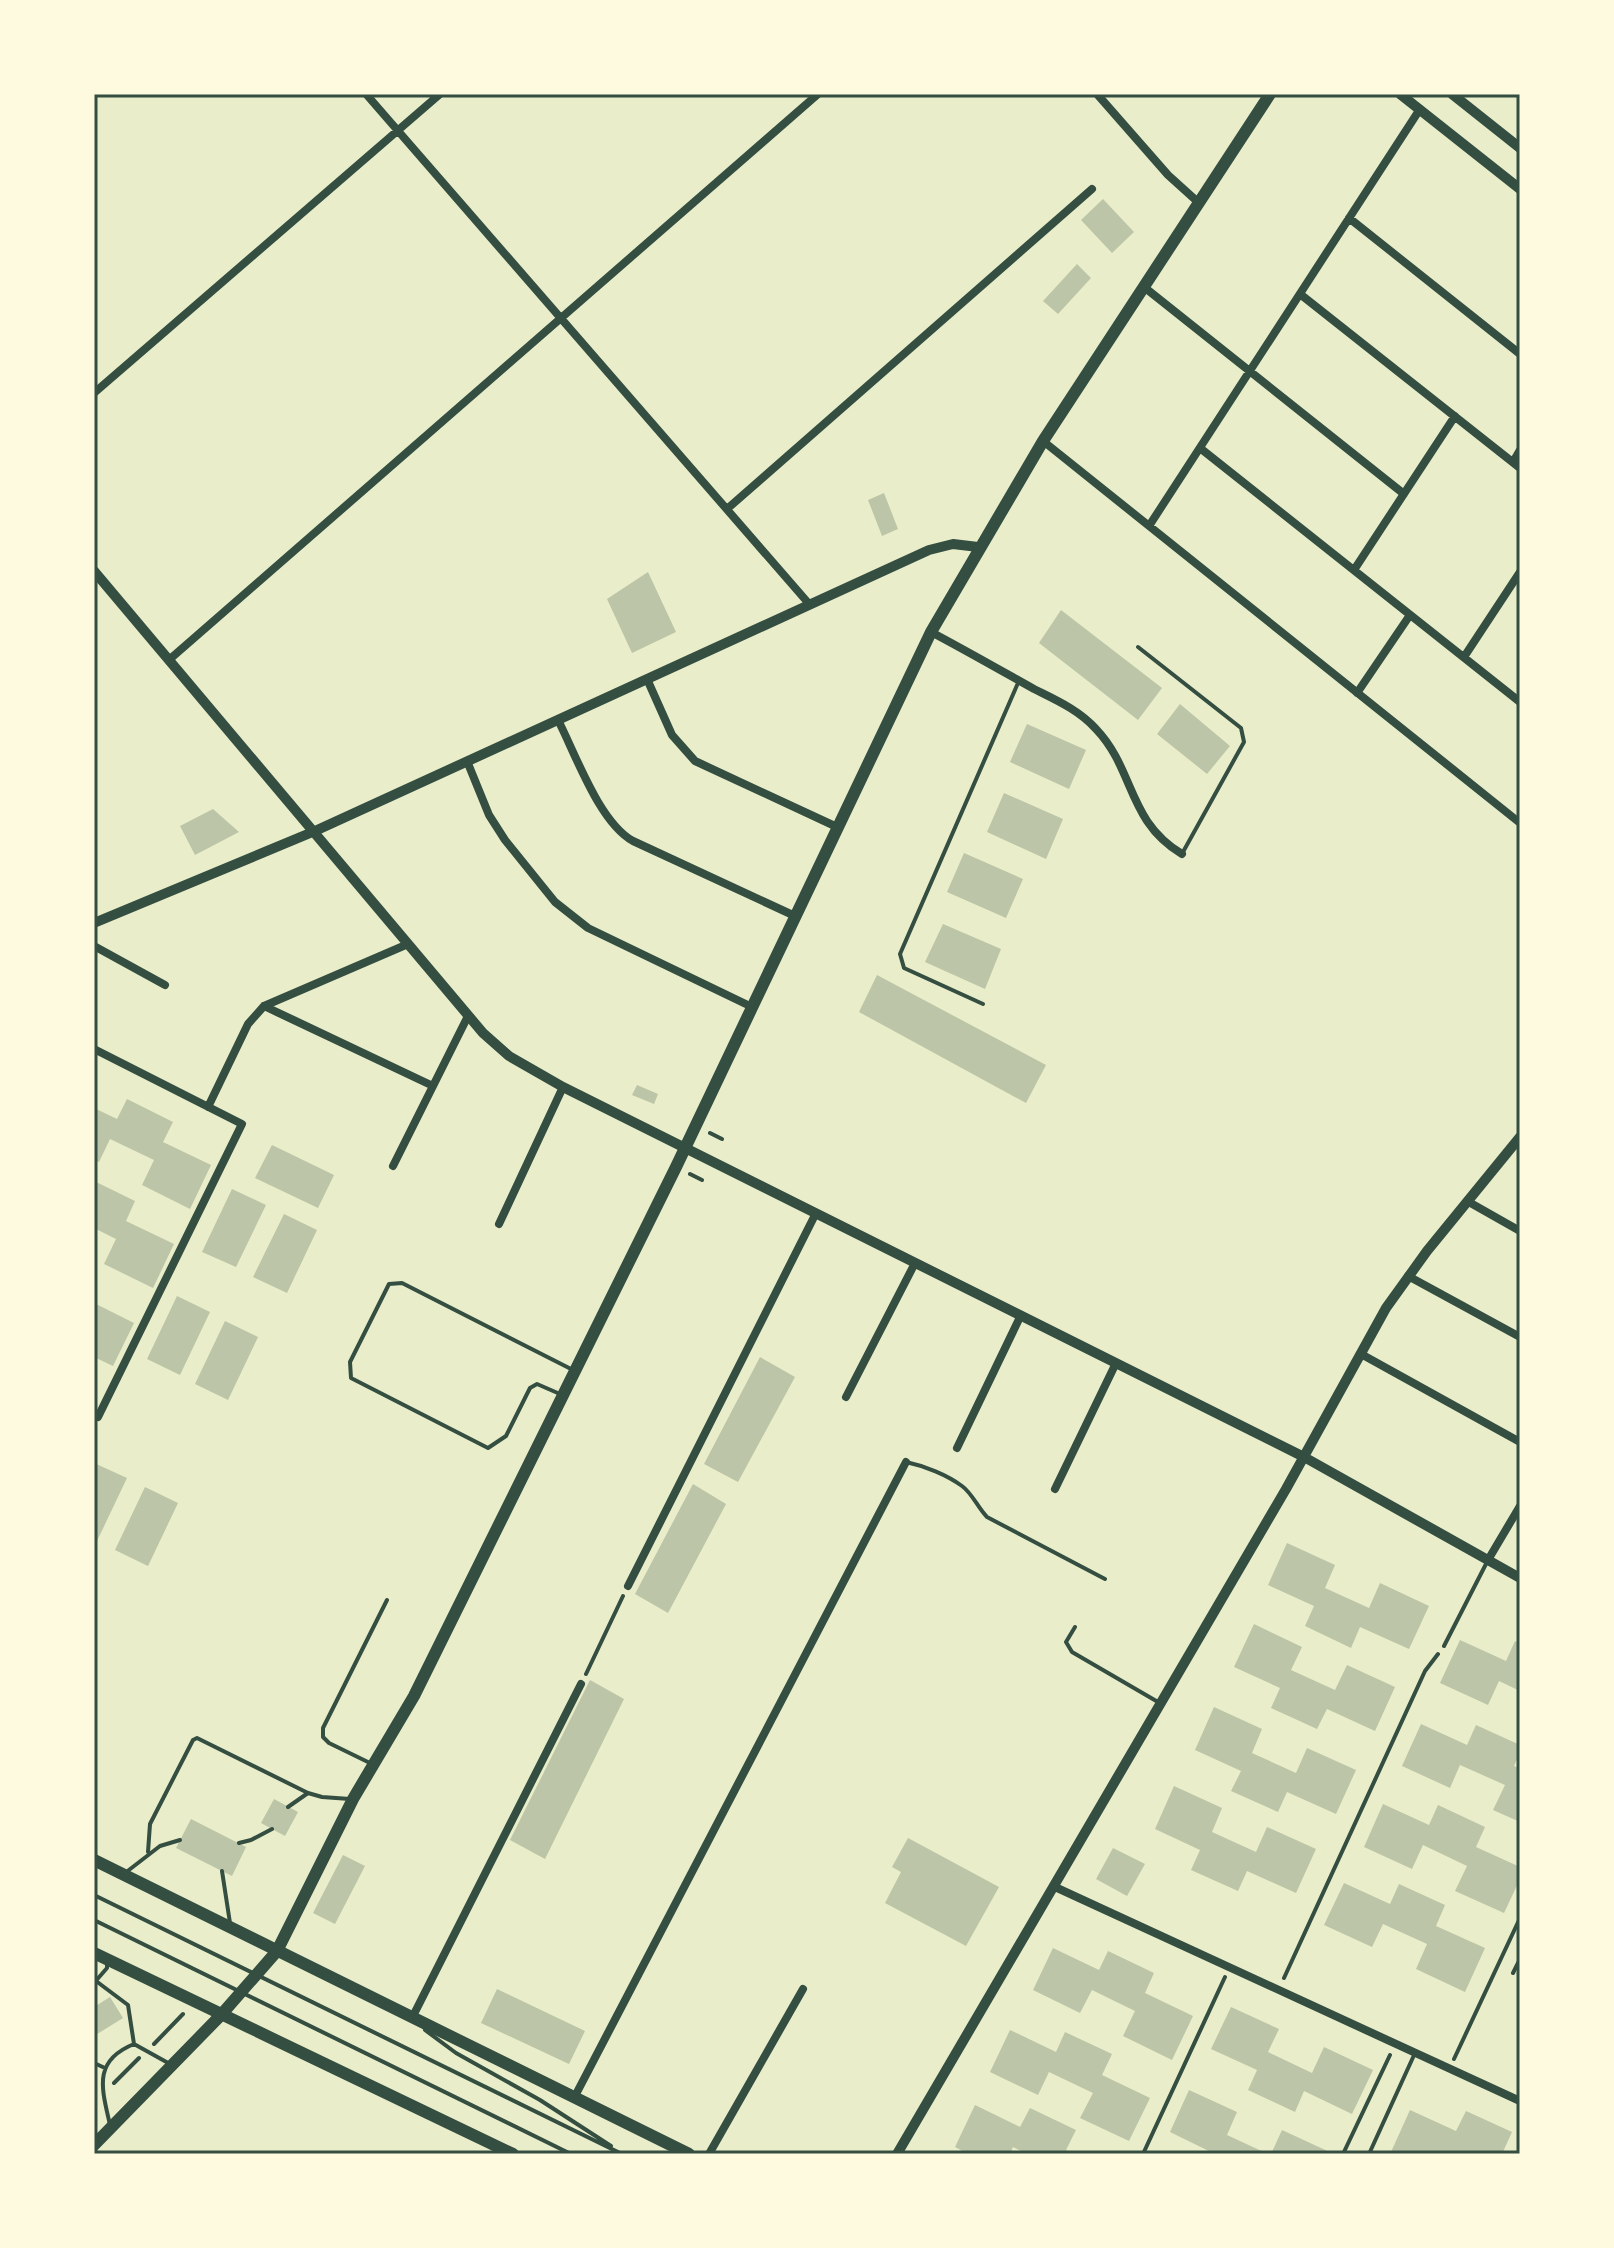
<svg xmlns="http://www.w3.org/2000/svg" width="1614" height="2248" font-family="Signika,sans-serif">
  <rect width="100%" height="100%" fill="#e9edc9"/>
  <path fill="#bcc5a7" d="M1103,199L1134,232L1112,253L1081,220Z
    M1077,264L1091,278L1058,314L1043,301Z
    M884,493L898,529L882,536L868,500Z
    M648,572L676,632L632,653L607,599Z
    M1061,610L1162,688L1138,720L1039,643Z
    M1180,704L1230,746L1207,774L1157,734Z
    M1027,724L1086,750L1069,789L1010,762Z
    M1004,793L1063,819L1046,859L987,832Z
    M213,809L239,832L195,855L180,826Z
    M964,853L1023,879L1006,918L947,892Z
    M943,924L1001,949L985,989L925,962Z
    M877,975L1046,1065L1026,1103L859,1012Z
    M637,1085L658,1094L654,1104L632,1095Z
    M127,1099L173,1122L163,1142L211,1165L190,1209L142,1185L154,1160L110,1139L99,1162L94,1160V1108L117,1119Z
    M272,1145L334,1175L318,1208L255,1178Z
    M94,1181L135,1201L126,1221L174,1244L153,1288L104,1264L116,1239L94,1228Z
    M232,1189L266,1205L236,1267L202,1252Z
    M284,1214L317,1230L287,1293L253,1277Z
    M177,1296L210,1312L180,1375L147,1359Z
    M94,1303L134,1323L113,1366L94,1357Z
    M225,1321L258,1337L228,1400L195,1384Z
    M760,1357L795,1377L738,1482L704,1464Z
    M94,1463L127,1478L97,1541L94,1540Z
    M693,1484L726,1504L668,1613L635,1594Z
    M145,1487L178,1503L148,1566L115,1550Z
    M1287,1543L1335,1565L1325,1588L1369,1608L1380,1583L1429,1606L1409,1649L1360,1627L1351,1648L1305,1626L1314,1606L1268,1585Z
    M1254,1624L1302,1647L1291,1670L1335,1690L1347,1665L1395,1687L1375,1731L1327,1709L1317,1729L1271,1708L1280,1688L1234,1667Z
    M1460,1640L1506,1661L1515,1641L1520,1644V1691L1499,1681L1488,1705L1440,1683Z
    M590,1680L624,1699L545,1859L510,1840Z
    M1214,1707L1262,1729L1252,1753L1296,1773L1307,1748L1356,1770L1336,1814L1287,1792L1278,1812L1231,1791L1241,1771L1195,1750Z
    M1421,1724L1467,1745L1476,1725L1520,1745V1752L1514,1766L1520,1769V1822L1493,1810L1505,1785L1460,1765L1450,1788L1402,1766Z
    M1174,1786L1222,1808L1212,1832L1256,1852L1267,1827L1316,1849L1296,1893L1247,1871L1238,1891L1191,1870L1200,1850L1155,1829Z
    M274,1799L298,1812L285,1836L261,1823Z
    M1383,1804L1429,1825L1438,1805L1485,1827L1476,1847L1520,1867V1879L1504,1913L1455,1891L1467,1866L1423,1845L1412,1869L1364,1847Z
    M191,1819L246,1847L232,1876L176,1848Z
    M908,1838L999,1887L966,1946L885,1903L901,1872L892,1867Z
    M1113,1848L1145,1864L1127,1896L1096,1879Z
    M343,1855L365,1866L335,1924L313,1913Z
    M1344,1883L1390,1904L1399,1884L1445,1905L1436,1926L1485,1948L1465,1992L1416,1969L1427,1944L1383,1924L1372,1947L1324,1925Z
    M1053,1948L1099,1970L1108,1951L1154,1973L1145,1993L1193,2016L1172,2060L1123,2036L1135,2011L1092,1990L1080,2013L1033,1990Z
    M497,1989L585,2031L569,2064L481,2023Z
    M110,1997L123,2018L94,2036V2007Z
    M1231,2007L1279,2029L1268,2052L1312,2073L1324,2047L1373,2070L1352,2114L1304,2091L1295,2112L1248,2090L1257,2070L1211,2049Z
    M1010,2030L1056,2052L1065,2032L1112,2054L1102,2075L1150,2098L1129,2141L1080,2118L1093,2093L1049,2072L1038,2095L990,2072Z
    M1189,2090L1237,2112L1227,2135L1268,2154H1215L1170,2132Z
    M975,2105L1020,2127L1030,2108L1076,2130L1066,2150L1074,2154H1027L1013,2147L1010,2154H968L955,2147Z
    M1410,2110L1456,2131L1466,2111L1512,2132L1502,2154H1457L1450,2151L1448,2154H1395L1391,2152Z
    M1282,2130L1334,2154H1271Z"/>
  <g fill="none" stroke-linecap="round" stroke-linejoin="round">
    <path stroke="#344e41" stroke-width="4" d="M710,1133L722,1139
      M690,1174L702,1180
      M586,1674L623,1596
      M1284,1978L1425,1671L1438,1654
      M154,2044L183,2014
      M1454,2059L1520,1918
      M114,2083L139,2058
      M1143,2154L1225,1977
      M1343,2154L1390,2055"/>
    <path stroke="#344e41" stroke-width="4" d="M1138,647L1241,728L1244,742L1183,852
      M983,1004L904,968L900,954L1018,683
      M560,1394L537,1384L530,1388L506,1436L488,1448L351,1378L350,1362L389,1284L402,1283L573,1370
      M906,1462C925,1466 947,1475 962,1486C972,1493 978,1508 987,1517L1105,1579
      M1075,1627L1066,1642L1072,1652L1158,1702
      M1444,1646L1487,1562
      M372,1764L329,1743L323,1737V1728L387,1600
      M288,1807L308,1793
      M239,1843L251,1840L272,1829
      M148,1852L150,1824L193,1740L197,1738L308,1793L322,1797L350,1799
      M222,1871L230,1923
      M125,1873L160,1846L180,1840
      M94,1895L622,2154
      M94,1920L571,2154
      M1513,1973L1520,1959
      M96,1981L128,2005L134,2044
      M94,1983L107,1968V1962
      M425,2030L456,2053L540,2100L611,2146
      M94,2063L105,2068
      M110,2125C102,2089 92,2061 134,2044L170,2064
      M1369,2154L1415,2053"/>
    <path stroke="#344e41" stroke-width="8" d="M366,94L810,605
      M1097,94L1168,175L1199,203
      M1349,218L1520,354
      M1144,287L1404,494
      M1300,294L1520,468
      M94,393L440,94
      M1043,441L1520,823
      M1200,448L1520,702
      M1513,462L1520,450
      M727,509L1092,189
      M1149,526L1420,109
      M1354,570L1455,416
      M931,632C965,650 1000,670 1034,689C1056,700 1079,710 1096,729C1135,770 1127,821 1182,854
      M1464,657L1520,572
      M170,659L818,94
      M647,679L672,735L695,761L837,827
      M1357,693L1410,615
      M558,720C576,755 599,822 633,841L795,916
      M467,761L489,815L505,840L555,902L588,928L752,1007
      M94,946L165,985
      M264,1006L433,1086
      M94,1049L242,1124L98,1417L94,1414
      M208,1107L248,1024L264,1006L408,944
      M393,1166L468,1016
      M1467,1201L1520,1231
      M499,1224L563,1087
      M1408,1276L1520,1337
      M1361,1354L1520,1442
      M846,1397L915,1263
      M957,1448L1021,1315
      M1055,1489L1116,1363
      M1488,1560L1520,1506
      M628,1586L816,1213
      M1055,1887L1520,2101
      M412,2018L581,1684
      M574,2098L906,1462
      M709,2154L803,1989"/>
    <path stroke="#344e41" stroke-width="10" d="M1400,94L1520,189
      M1452,94L1520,148
      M94,571L483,1033L509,1056L563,1087L1304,1457L1520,1578
      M94,923L315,831L929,550L953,544L978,547
      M897,2154L1286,1489L1386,1308L1427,1251L1520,1137"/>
    <path stroke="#344e41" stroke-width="12" d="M94,2145L221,2015L277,1951L353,1799L414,1696L676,1167L931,632L1043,441L1270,94"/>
    <path stroke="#344e41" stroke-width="12" d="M94,1860L689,2154
      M94,1953L513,2154"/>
  </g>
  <rect width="1614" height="2248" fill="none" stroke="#fefae0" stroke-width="192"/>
  <rect x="96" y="96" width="1422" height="2056" fill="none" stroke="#344e41" stroke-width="3"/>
</svg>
